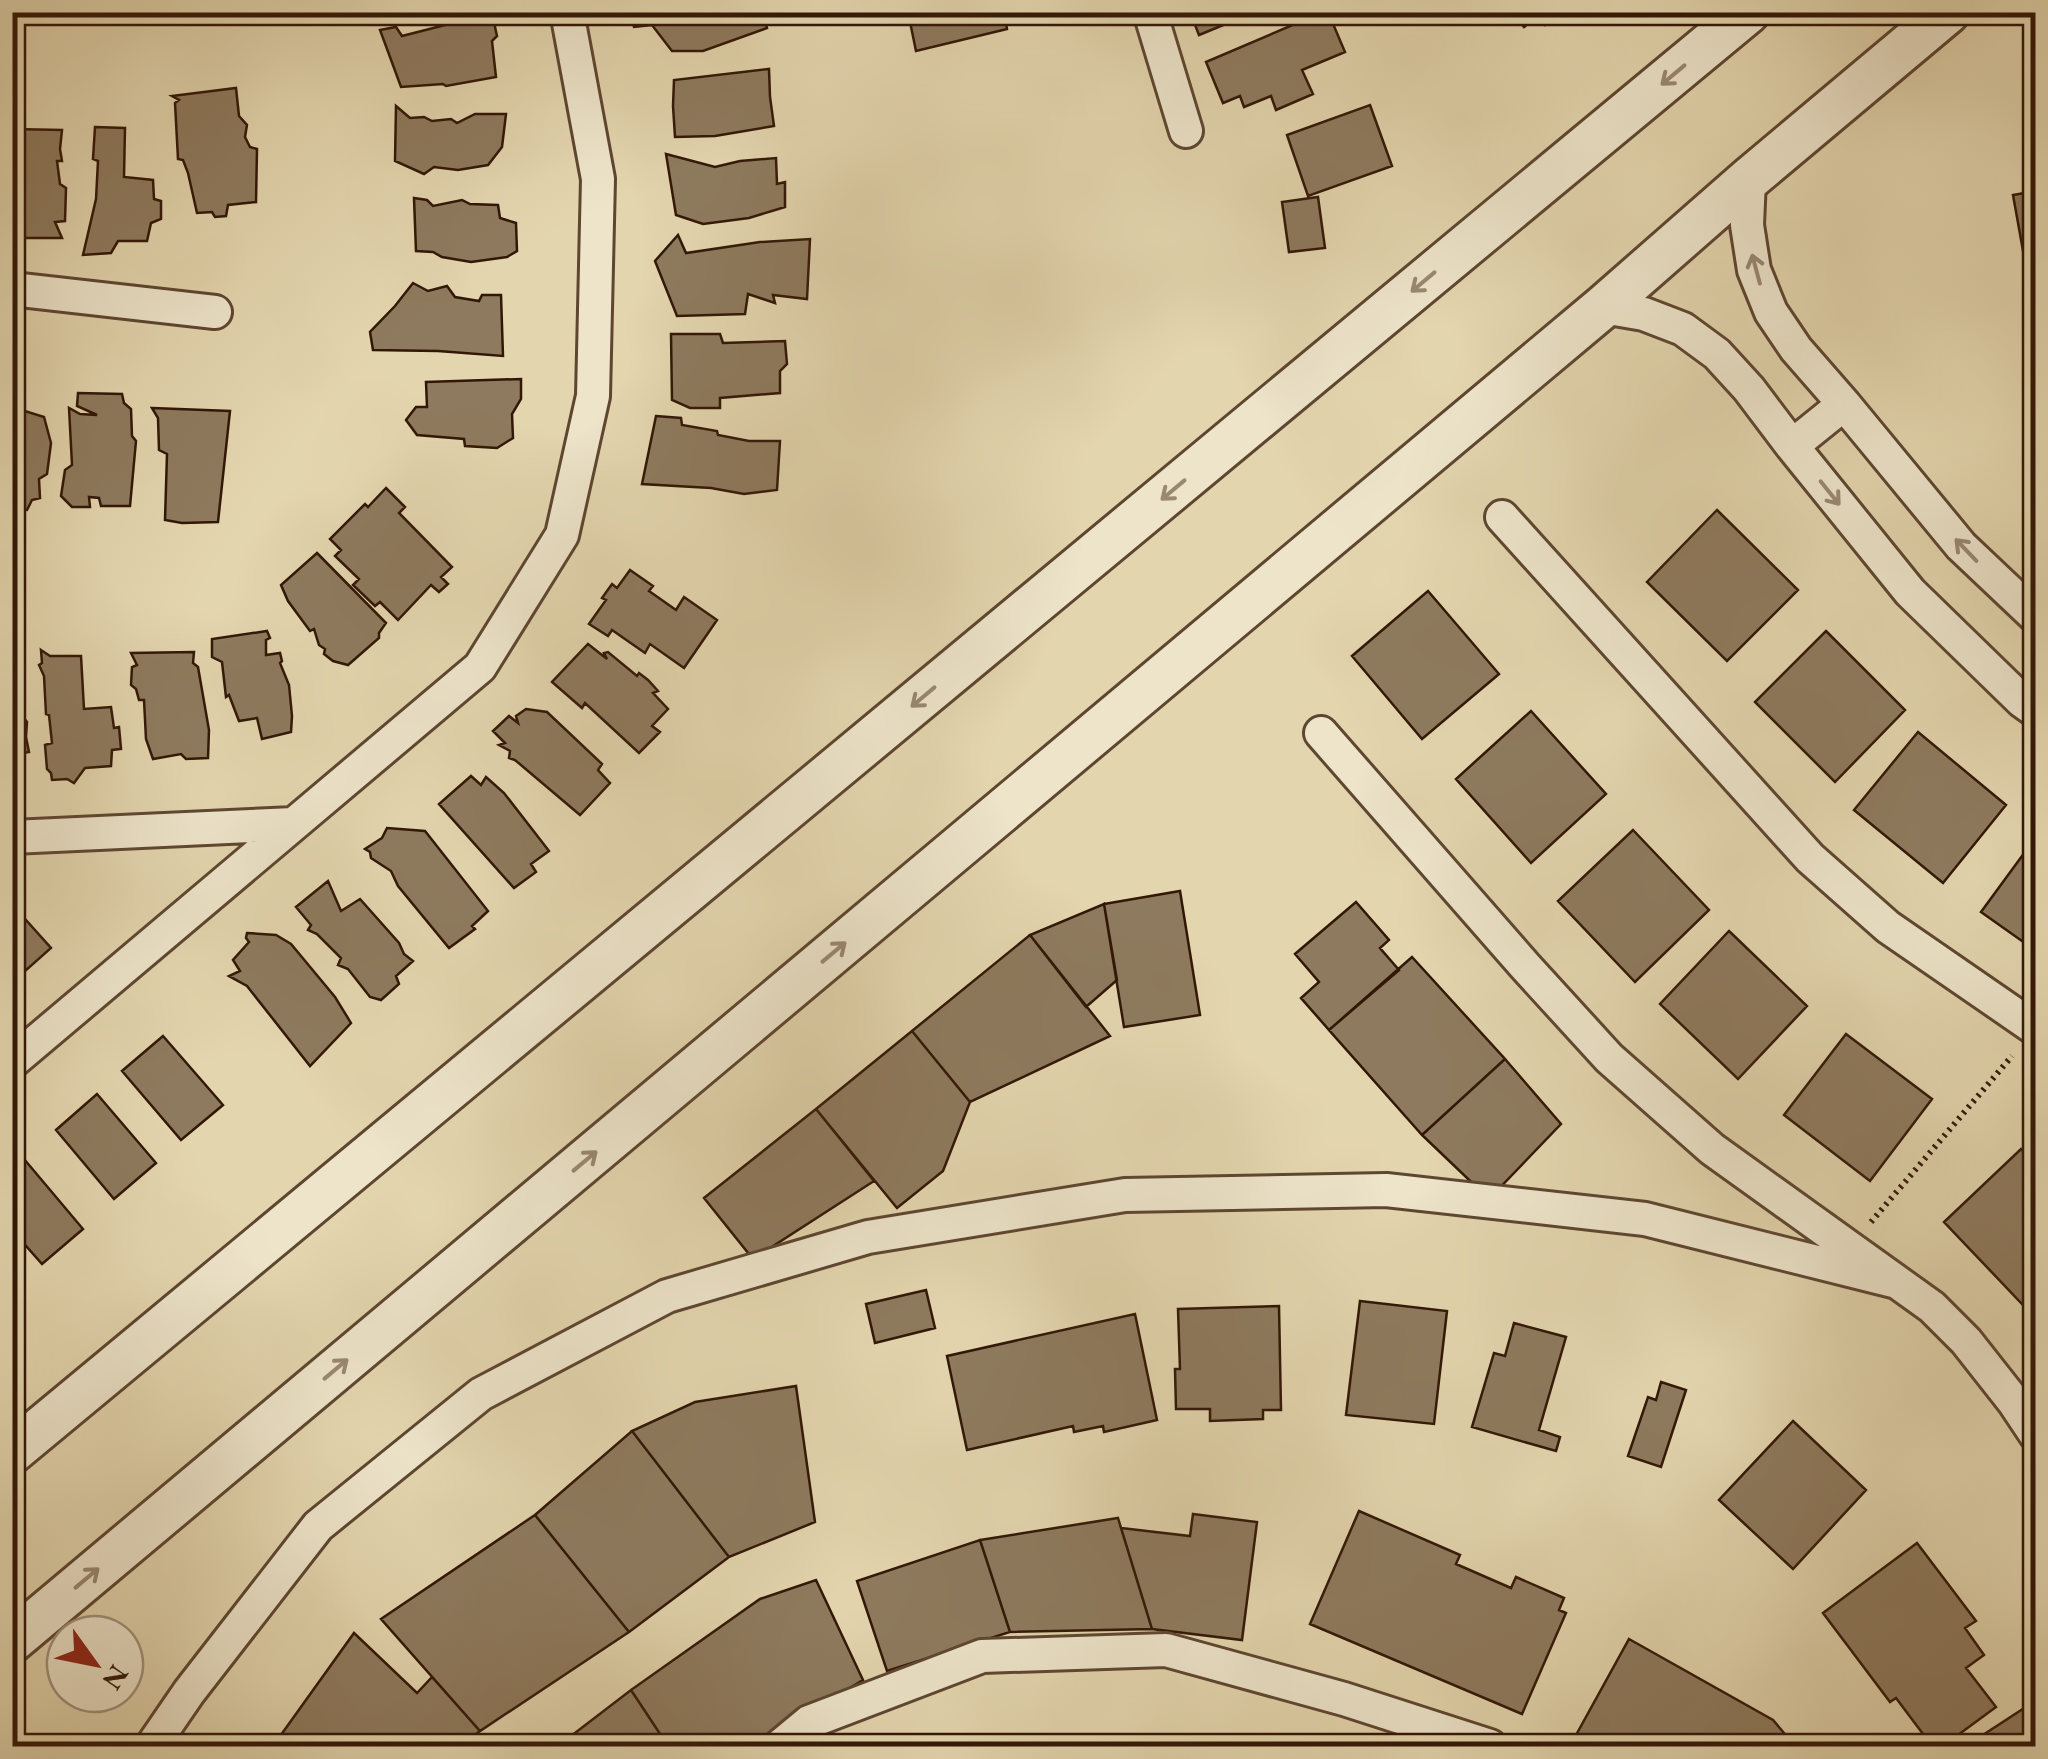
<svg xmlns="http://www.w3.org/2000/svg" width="2048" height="1759" font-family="'EB Garamond',serif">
  <rect width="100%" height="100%" fill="#e3d5ae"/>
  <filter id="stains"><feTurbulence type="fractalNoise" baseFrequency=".002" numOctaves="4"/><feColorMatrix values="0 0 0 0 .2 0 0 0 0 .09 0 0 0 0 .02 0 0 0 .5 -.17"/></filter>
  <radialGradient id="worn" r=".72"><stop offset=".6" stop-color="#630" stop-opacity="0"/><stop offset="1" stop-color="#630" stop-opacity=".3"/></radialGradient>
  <path fill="#8e7a5e" stroke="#321707" stroke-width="2.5" d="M630,12H762L767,28L703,51H672L652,25L634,27Z
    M908,12H1004L1007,29L916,51Z
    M1190,12H1255L1199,35Z
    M1323,12H1328L1345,52L1302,70L1313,94L1276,110L1271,96L1244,107L1240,96L1223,103L1206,62Z
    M1511,12H1560L1545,25L1537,16L1524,27Z
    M492,13L497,36L492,41L496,77L446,86L443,84L401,87L380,30L396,27L402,36Z
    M769,69L770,97L774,126L715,136L675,137L673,106L674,80Z
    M236,88L239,116L247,125L245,137L250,147L257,149L256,202L228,205L226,216L215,217L212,212L197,213L188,173L183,160L178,159L175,103L179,100L172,96Z
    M1370,105L1392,166L1308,196L1287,135Z
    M396,106L410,118L424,117L432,121L451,119L457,123L475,114H506L502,147L488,165L458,170L434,167L424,174L395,161Z
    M95,127L125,128L124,177L153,180L154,199L161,201V219L151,223L147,241H118L111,253L83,255L96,199L98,161L93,159Z
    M12,129L62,130L60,149L62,161H57L60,184L66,188L65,221L55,222L62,238H12Z
    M666,154L715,167L740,161L776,158L777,184L785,182V207L749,218L703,224L676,215Z
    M2036,191V300L2032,301L2013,195Z
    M1318,197L1325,248L1289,252L1282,202Z
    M414,198L427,200L433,206L462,200L470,204L498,205L500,218L516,223L517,251L507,257L471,262L442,257L433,252L416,251Z
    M678,235L686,253L760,242L810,239L807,299L773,295L775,303L748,294L745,314L677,316L655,261Z
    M413,283L428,291L447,286L455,297L479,301L482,295H501L503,356L438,351L373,350L370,332L395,306Z
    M671,334H720L723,343L785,341L787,364L780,371V393L720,398V408H690L672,400Z
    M521,379V399L512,414L513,438L497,448L465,446L464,439L417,435L406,420L416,407H427L426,382Z
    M78,393L122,394L124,403L131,409L132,436L136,441L130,506H101L99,498L89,497L90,507H72L61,496L65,470L72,465L69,408L80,414L97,415L77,406Z
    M12,407L44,417L51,443L47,474L39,479L40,498L32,500L27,510L12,508Z
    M152,408L230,411L218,522L182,523L165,520L167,454L159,450L158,418Z
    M656,416L681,418L682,425L717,431L718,435L749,441H780L777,490L744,494L711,488L642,484Z
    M386,488L405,507L399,513L452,567L441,577L448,584L439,592L431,585L398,620L380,602L375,606L353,585L359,579L335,556L341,550L330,539L365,504L368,507Z
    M1717,510L1798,590L1727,661L1647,582Z
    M317,553L386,623L379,633V638L348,665L333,661L324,654L325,649L319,645L314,629L310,631L288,601L281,585Z
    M630,570L653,586L649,591L676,610L684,597L717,620L684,668L650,644L645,653L612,630L608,636L589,624L606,600L602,598L612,584L617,588Z
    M1428,591L1499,674L1422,739L1352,656Z
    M267,631L270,638L266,640V655L280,653L282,661L280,663L289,685L292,716L291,732L262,739L257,718L239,721L229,695L226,697L222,662L212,657V639Z
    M1826,631L1905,710L1835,782L1755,702Z
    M588,644L607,659L604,653L608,652L637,676L639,673L648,680L658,691L653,693L668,709L652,726L660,732L639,753L585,703L582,708L552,682Z
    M41,650L50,656H81L84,709L111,707L114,728L119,727L121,749L112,750L111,766L85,768L74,783L67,779L52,780L51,773L47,769L45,745L52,743L49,715L46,714L44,676L39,665L42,663Z
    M194,652L193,663L198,667L209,730L208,758L186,759L181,754L153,759L146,739L144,700H139L136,689L131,685L132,667L137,665L131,653Z
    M12,659H19L18,680L22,683L23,717L27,722L26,737L29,752L23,753L24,779L12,780Z
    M526,709L547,712L602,764L598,770L610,783L580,815L515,760L509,758L510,751L499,745L505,743L493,731L509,716L518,723L516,716Z
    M1531,711L1606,794L1531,863L1456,779Z
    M1918,732L2006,805L1943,883L1854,810Z
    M471,776L481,785L486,777L504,793L549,851L531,864L536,872L514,888L439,804Z
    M387,828L425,831L488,911L472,926L475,929L449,948L398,886L391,871L371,858L370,852L365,849L382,838Z
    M1633,830L1709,910L1635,982L1558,901Z
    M2036,837V951L1981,912Z
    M328,881L341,911L360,899L399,943L404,954L413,961L396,976L399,984L381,1000L370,997L348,969L338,965L341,958L317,934L308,930L311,925L296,907Z
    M1180,891L1200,1015L1124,1027L1104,904Z
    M1356,902L1389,940L1380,948L1399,970L1329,1030L1301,998L1319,982L1295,954Z
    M1104,904L1117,980L1086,1007L1030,935Z
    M26,920L51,948L15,980L12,978V932Z
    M1729,931L1807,1006L1738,1079L1660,1004Z
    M247,933L276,935L291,944L335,997L351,1023L310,1066L247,986L229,976L240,971L233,960L249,942L246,938Z
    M1030,935L1110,1036L970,1102L912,1031Z
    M1412,957L1505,1059L1422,1135L1329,1030Z
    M912,1031L970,1102L943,1171L897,1208L816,1109Z
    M1846,1034L1932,1099L1870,1181L1784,1115Z
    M163,1036L223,1105L181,1140L122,1071Z
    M1505,1059L1561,1124L1489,1199L1422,1135Z
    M97,1094L156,1163L114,1199L56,1130Z
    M816,1109L874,1181L753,1259L704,1198Z
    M2021,1149L2036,1165V1291L2022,1304L1944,1222Z
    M24,1159L83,1229L42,1264L12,1230V1169Z
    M926,1290L935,1328L875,1343L866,1304Z
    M1360,1301L1447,1311L1434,1424L1346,1415Z
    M1279,1306L1281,1410H1263V1419L1210,1421V1409H1176L1175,1369H1180L1178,1309Z
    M1135,1314L1157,1420L1104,1432L1103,1426L1074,1432L1073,1426L967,1450L947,1356Z
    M1514,1323L1566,1337L1539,1430L1560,1437L1556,1451L1472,1427L1494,1353L1505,1356Z
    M1661,1382L1686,1390L1661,1467L1628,1456L1648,1397L1656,1400Z
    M796,1386L815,1522L729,1557L632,1431L695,1402Z
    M1793,1421L1866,1490L1793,1569L1719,1500Z
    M632,1431L729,1557L629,1632L535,1515Z
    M1359,1511L1460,1555L1456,1564L1511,1588L1516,1577L1564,1598L1559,1610L1566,1613L1522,1714L1310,1624Z
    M1193,1514L1257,1522L1242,1640L1152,1629L1121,1528L1190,1536Z
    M535,1515L629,1632L480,1731L381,1619Z
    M1118,1518L1152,1629L1010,1632L980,1540Z
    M980,1540L1010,1632L887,1671L857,1581Z
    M1917,1543L1976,1621L1965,1628L1984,1655L1966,1668L1996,1707L1943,1746H1932L1896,1698L1890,1702L1823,1613Z
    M816,1580L863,1680L753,1746H668L631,1690L760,1599Z
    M354,1633L417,1693L432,1677L480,1731L460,1746H273Z
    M1629,1639L1773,1720L1795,1746H1570Z
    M631,1690L668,1746H558Z
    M2029,1705L2036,1715V1746H1966Z"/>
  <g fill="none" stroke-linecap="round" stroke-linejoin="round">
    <g stroke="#5e4631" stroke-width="38">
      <path id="minor" d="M1150,12L1186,131
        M1749,179L1747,225L1754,270L1771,312L1796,349L1844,404L1961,546L2036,617
        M12,289L215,312
        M1603,307L1644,314L1683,329L1717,354L1749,389L1792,446L1910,592L2022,701L2036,711
        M1792,446L1844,404
        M1502,517L1810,858L1888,927L2036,1029
        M1321,733L1525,966L1609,1058L1712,1149L1932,1307L1966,1341L2014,1402L2036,1435
        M12,837L294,824
        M12,1062L480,667L562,535L593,396L598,179L567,12
        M152,1746L189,1692L318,1526L481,1394L667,1296L868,1237L1125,1195L1386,1190L1645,1219L1897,1282
        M780,1746L809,1722L982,1656L1166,1650L1344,1699L1490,1746"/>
    </g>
    <g stroke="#5e4631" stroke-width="48">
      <path id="tertiary" d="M12,1452L1748,12
        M12,1641L1603,307L1749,179L1948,12"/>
    </g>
    <path stroke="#321707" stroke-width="6" stroke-dasharray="2.5 5" stroke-linecap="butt" d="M1871,1222L2012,1056"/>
    <use href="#minor" stroke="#ede4ca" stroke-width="32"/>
    <use href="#tertiary" stroke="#ede4ca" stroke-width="42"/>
  </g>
  <defs><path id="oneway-shaft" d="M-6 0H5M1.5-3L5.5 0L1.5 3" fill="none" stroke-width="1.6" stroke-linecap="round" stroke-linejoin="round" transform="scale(2.5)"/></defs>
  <g stroke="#998872">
    <use href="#oneway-shaft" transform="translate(1673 75) rotate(140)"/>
    <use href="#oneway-shaft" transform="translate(1756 269) rotate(-105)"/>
    <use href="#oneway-shaft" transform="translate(1423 282) rotate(140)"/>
    <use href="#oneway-shaft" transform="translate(1173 490) rotate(140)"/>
    <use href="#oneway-shaft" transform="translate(1830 493) rotate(51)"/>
    <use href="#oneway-shaft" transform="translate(1966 550) rotate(-134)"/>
    <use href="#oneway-shaft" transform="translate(923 697) rotate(140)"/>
    <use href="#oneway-shaft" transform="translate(834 952) rotate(-40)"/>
    <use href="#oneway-shaft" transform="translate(585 1161) rotate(-40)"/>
    <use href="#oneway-shaft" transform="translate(336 1369) rotate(-40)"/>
    <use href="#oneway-shaft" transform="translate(87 1578) rotate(-40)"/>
  </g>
  <rect width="2048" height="1759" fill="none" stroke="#e3d5ae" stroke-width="50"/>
  <rect x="15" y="15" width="2018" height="1729" fill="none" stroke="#321707" stroke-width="5"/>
  <rect x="25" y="25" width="1998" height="1709" fill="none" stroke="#321707" stroke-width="2.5"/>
  <g transform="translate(95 1664) rotate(123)"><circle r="48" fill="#ede4ca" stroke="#a2927c" stroke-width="2.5"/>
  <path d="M0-8L18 38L0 25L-18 38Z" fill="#8f2418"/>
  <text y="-15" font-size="28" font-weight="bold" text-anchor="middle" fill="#321707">N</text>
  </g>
  <rect width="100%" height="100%" filter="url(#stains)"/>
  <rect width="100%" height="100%" fill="url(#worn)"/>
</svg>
